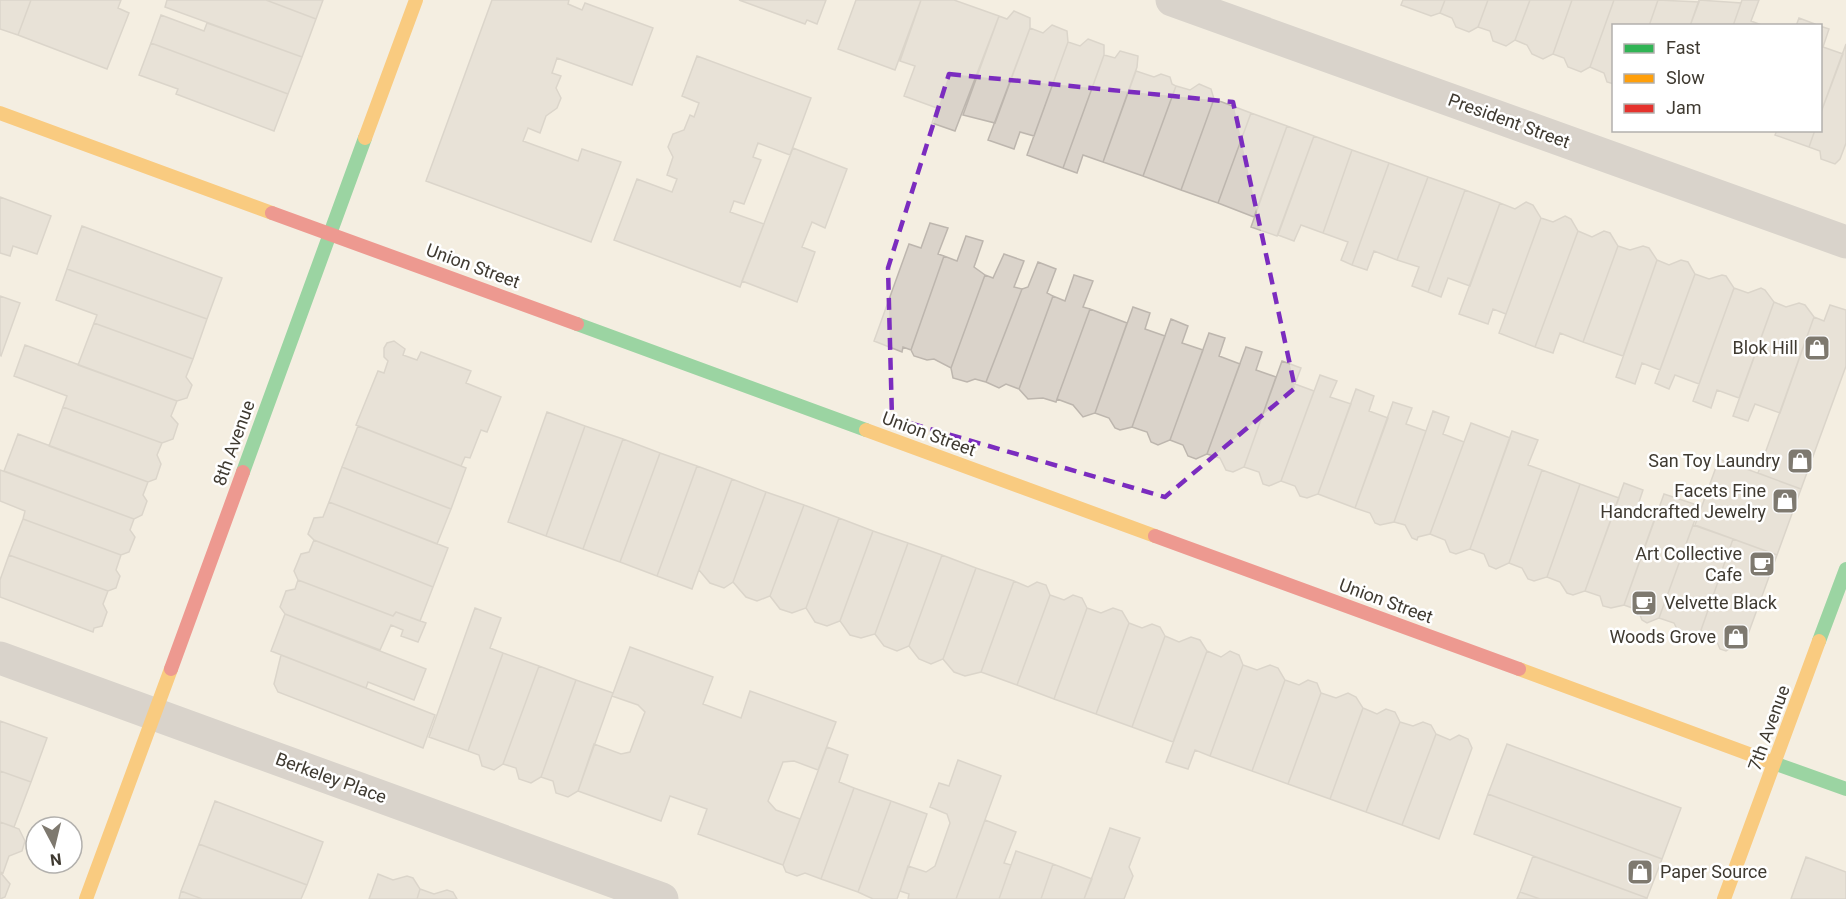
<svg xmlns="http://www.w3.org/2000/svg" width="1846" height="899" font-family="Roboto,sans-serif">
  <rect width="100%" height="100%" fill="#f4eee1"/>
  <path fill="#dad3ca" stroke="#bdb6ae" stroke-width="1.5" d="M0,0H31L18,35L0,29Z
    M31,0H121L118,8L129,13L107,69L18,35Z
    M167,0H266L316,19L302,57L165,7Z
    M266,0H323L316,19Z
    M492,0H569L568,4L582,10L585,3L653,28L632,85L557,58L552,73L561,76L556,88L561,98L557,108L546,116L540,133L528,128L523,141L578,161L582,149L621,162L591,242L426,181Z
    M739,0H826L817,24L807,20L805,24Z
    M856,0H921L895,70L838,49Z
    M921,0H954L999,16L955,131L932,123L937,108L904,96L915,66L900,61Z
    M1403,0H1445L1440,13L1431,16L1401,5Z
    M1445,0H1488L1478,27L1469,32L1456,27L1452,18L1440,13Z
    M1488,0H1530L1515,40L1506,46L1493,41L1490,31L1478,27Z
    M1530,0H1572L1553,54L1543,59L1532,54L1527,45L1515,40Z
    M1572,0H1614L1590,67L1581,72L1568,67L1564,58L1553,54Z
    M1614,0H1658L1649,26H1614V84L1607,82L1604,73L1590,67Z
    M1658,0L1699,2L1690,26H1649Z
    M1699,0L1741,3L1733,26H1690Z
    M1742,0H1759L1751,21L1764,26H1733Z
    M1014,11L1030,18V28L995,123L963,115L999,16L1007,19Z
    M161,15L204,31L207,23L302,57L288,94L151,43Z
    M1799,18L1815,24V26H1796Z
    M1052,25L1067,31L1068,42L1034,136L1020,132L1014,149L988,140L1030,28L1043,33Z
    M1820,26L1829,29L1823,47L1843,54L1820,115Z
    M1088,39L1104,45V55L1063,168L1027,155L1068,42L1080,46Z
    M151,43L288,94L274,131L176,94L178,89L139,75Z
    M1846,44V143L1840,159L1835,164L1821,159L1820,151L1809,147L1815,130H1820V115Z
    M1120,51L1138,56L1137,67L1103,162L1083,155L1077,173L1063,168L1104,55L1115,58Z
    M697,56L811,98L790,155L758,143L753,157L761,160L744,204L734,201L730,212L764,224L740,287L614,240L637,179L672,192L677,179L667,175L673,157L668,147L673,134L684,130L690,115L694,117L699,103L682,96Z
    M1136,71L1154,77L1161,74L1170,77L1172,84L1176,86L1143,176L1103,162Z
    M1199,84L1211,89L1214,99L1181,190L1143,176L1176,86L1190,90Z
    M1214,99L1251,113L1218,203L1181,190Z
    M1251,113L1287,126L1254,217L1218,203Z
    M1287,126L1314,136L1277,236L1251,227Z
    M1777,130H1815L1809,147L1775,135Z
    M1314,136L1352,150L1323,233L1301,225L1294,241L1278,235Z
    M793,148L847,169L825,228L812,222L802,247L815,252L797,302L742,281Z
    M1352,150L1389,163L1352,265L1341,260L1348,242L1323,233Z
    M1389,163L1428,177L1397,260L1374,251L1367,270L1352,265Z
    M1428,177L1465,190L1428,292L1412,286L1419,267L1397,260Z
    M1465,190L1500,203L1470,286L1448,278L1441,297L1428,292Z
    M0,197L51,216L37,254L13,246L10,256L0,253Z
    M1526,202L1533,205L1541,218L1506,314L1493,309L1488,324L1459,314L1500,203L1515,209Z
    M1565,216L1571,219L1578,231L1535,347L1499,333L1541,218L1553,222Z
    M930,223L948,228L938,254L944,256L911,350L903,347L902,352L874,341L909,244L921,248Z
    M82,226L222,278L207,319L67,269Z
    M1578,231L1592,237L1604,231L1610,233L1618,246L1583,342L1560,333L1553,353L1535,347Z
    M966,236L983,241L974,267L985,275L951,368L934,359L927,360L914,356L911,350L944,256L957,261Z
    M1618,246L1630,250L1643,246L1649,248L1657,260L1623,356L1583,342Z
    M1004,254L1024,261L1014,287L1022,289L986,382L975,379L967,382L953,378L951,368L985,275L993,278Z
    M1657,260L1669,265L1681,260L1688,262L1695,274L1660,370L1642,363L1635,384L1616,377Z
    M1038,262L1056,269L1047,293L1053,296L1019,389L1006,384L999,388L986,382L1022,289L1028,287Z
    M67,269L207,319L193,359L94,323L97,315L56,300Z
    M1695,274L1709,279L1722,275L1726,276L1734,288L1699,384L1675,375L1669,389L1655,383Z
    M1074,275L1093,281L1083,307L1090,309L1057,399L1056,402L1043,398L1028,399L1019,389L1053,296L1065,301Z
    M1734,288L1748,293L1761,288L1765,290L1774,302L1739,398L1717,390L1711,408L1693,401Z
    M0,296L20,303L1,356L0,355Z
    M1774,302L1786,307L1799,303L1805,305L1814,317L1780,413L1755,404L1748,421L1733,416Z
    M1830,305L1846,310V366L1801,489L1758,473L1814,317L1824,321Z
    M1133,307L1150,313L1145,329L1165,336L1132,427L1120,430L1115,428L1109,418L1095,413Z
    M1090,309L1127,323L1095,413L1083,417L1073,405L1057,399Z
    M1171,319L1188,326L1182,343L1203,350L1170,440L1158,445L1151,442L1147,432L1132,427Z
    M94,323L193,359L186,377L192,385L187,398L177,401L78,365Z
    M1209,333L1225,338L1219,356L1240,364L1207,454L1196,459L1188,456L1183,445L1170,440Z
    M394,341L405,349L403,355L417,360L421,352L471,371L466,383L501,397L487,432L481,430L470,458L465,457L461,466L356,425L378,371L384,373L388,361L384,357V348L387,343Z
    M25,345L177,401L171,416L178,424L173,439L162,443L63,407L67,396L14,376Z
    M1246,347L1262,352L1256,370L1276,377L1244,467L1233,472L1226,470L1220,458L1207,454Z
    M1282,361L1301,368L1295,384L1314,391L1281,481L1269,486L1263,484L1259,472L1244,467Z
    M1320,375L1337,381L1330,397L1351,404L1318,494L1307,498L1300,496L1295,486L1281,481Z
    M1356,389L1374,396L1369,411L1388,418L1355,508L1318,494Z
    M1393,402L1412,408L1406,424L1426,431L1394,522L1380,525L1375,523L1370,513L1355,508Z
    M63,407L162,443L157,455L161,464L156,479L148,482L49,446Z
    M1433,411L1449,417L1443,434L1464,442L1430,534L1418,537L1417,540L1412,538L1405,525L1394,522Z
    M547,412L585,426L546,536L508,522Z
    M1471,423L1510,438L1470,549L1456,554L1450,552L1445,540L1430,534Z
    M358,426L466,468L451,509L342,467Z
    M585,426L623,439L583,549L546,536Z
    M1512,431L1538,440L1528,465L1542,470L1509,563L1496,569L1489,566L1484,554L1470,549Z
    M18,434L148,482L143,495L147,501L142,515L134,519L4,471Z
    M623,439L660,453L620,562L583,549Z
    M660,453L697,466L657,576L620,562Z
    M1719,459L1801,489L1777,555L1695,525Z
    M697,466L732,479L692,589L657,576Z
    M342,467L451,509L437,544L329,502Z
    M0,470L134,519L130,530L135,537L129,552L121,555L23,519L25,511L0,501Z
    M1542,470L1580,484L1547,577L1534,581L1528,579L1522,568L1509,563Z
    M732,479L766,492L733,582L724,588L710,583L699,570Z
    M1624,483L1643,490L1638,505L1657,512L1624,605L1611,608L1603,606L1600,596L1585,591Z
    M1580,484L1619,498L1585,591L1573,595L1567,593L1560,582L1547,577Z
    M766,492L804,505L770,596L757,601L746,597L733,582Z
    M1664,494L1700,506L1659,618L1647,623L1642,620L1638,610L1624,605Z
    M329,502L448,548L433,587L314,540L308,534L314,518L323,517Z
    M804,505L839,518L806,608L792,613L780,609L770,596Z
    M839,518L873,531L840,621L827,626L815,622L806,608Z
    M23,519L121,555L116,570L120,576L116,588L108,591L9,555Z
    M1693,525L1733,539L1700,633L1686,637L1680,635L1674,623L1659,618Z
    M873,531L908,543L875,634L861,638L850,635L840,621Z
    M1733,539L1777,555L1743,648L1735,645L1726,651L1720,649L1715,637L1700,633Z
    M314,540L433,587L420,621L396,612L393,616L298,580L294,571L301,554L309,552Z
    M908,543L942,555L909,646L897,651L884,646L875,634Z
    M9,555L108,591L103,604L107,612L102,626L94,628L93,632L0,597V580Z
    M942,555L976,568L943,659L931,664L919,659L909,646Z
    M976,568L1014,581L981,672L965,676L954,672L943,659Z
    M298,580L393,616L396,612L426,623L418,642L401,636L403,630L391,625L380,650L285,614L280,607L286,591L295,589Z
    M1014,581L1028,587L1037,582L1046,585L1050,595L1017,685L981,672Z
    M1050,595L1064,600L1073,595L1082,598L1087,608L1054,699L1017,685Z
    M475,608L501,618L490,648L503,653L468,751L429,737Z
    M1087,608L1101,613L1113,608L1122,611L1129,623L1096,714L1054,699Z
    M285,614L426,669L414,700L368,682L366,688L271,651Z
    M1129,623L1142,628L1152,624L1160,627L1165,636L1132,727L1096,714Z
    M1165,636L1179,642L1191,637L1200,640L1207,651L1173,742L1132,727Z
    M630,647L713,677L703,704L741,718L750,691L836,722L818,770L794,761L783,762L768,801L776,810L800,819L783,865L698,834L707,809L670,796L661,821L578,791L594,744L621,754L630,752L643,717L645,712L638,705L612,696Z
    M1207,651L1221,657L1230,651L1239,655L1243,665L1210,756L1195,750L1188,769L1166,762Z
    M503,653L539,666L503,764L494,770L482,766L479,755L468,751Z
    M281,655L435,715L423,748L278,692L274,684Z
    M1243,665L1257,670L1270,665L1278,668L1285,680L1252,771L1210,756Z
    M539,666L576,680L541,777L531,783L519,779L516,768L503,764Z
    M576,680L613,693L578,791L568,797L556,793L553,781L541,777Z
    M1285,680L1299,685L1308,680L1317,683L1321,693L1288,784L1252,771Z
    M1321,693L1336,698L1348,693L1356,697L1363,708L1330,799L1288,784Z
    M1363,708L1377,714L1386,709L1395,712L1400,722L1366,812L1330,799Z
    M0,721L47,738L31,782L0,771Z
    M1400,722L1413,726L1423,722L1431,725L1436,734L1402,825L1366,812Z
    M1436,734L1450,740L1459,735L1468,739L1472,748L1439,839L1402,825Z
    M1507,744L1681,808L1662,859L1488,794Z
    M827,747L848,755L839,782L854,788L821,879L805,873L797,876L786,872L783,865Z
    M958,760L1001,776L956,899H908L909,894L900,891L908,866L926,872L935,866L950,823L947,814L930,807L939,783L949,786Z
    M0,771L31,782L14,827L0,822Z
    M854,788L891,801L858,892L821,879Z
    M1488,794L1662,859L1647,898L1474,834Z
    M215,801L323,842L307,885L199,844Z
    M891,801L927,814L897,899H873L858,892Z
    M985,820L1016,832L1004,863L1011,865L999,899H956Z
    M0,822L19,829L25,841L22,851L9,856L3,873L0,872Z
    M1110,828L1140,838L1129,867L1133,876L1124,899H1084Z
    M199,844L307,885L301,899H202L181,891Z
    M1016,851L1053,864L1041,899H999Z
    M1533,856L1647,898V899H1540L1520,892Z
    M1806,857L1846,872V899H1791Z
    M1053,864L1092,879L1084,899H1041Z
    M0,872L10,884L5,897L0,899Z
    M378,874L393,880L407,876L413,878L420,889L417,899H369Z
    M420,889L434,894L447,890L453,892L457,899H417Z
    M181,891L202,899H179Z
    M1520,892L1540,899H1517Z"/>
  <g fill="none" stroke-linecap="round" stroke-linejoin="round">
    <path stroke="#b8b2af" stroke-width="33" d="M1172,0L1846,242
      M0,658L662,899"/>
    <path stroke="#30b455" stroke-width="14" d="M577,324L866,430
      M243,472L365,138
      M1819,641L1846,569
      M1768,761L1846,789"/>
    <path stroke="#ff9f0a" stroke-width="14" d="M0,113L272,213
      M365,138L416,0
      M866,430L1155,536
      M1519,669L1768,761
      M86,899L171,669
      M1724,899L1819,641"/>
    <path stroke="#e5322d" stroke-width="14" d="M272,213L577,324
      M1155,536L1519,669
      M171,669L243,472"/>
  </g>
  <path d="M0 0H1846V899H0ZM949,74L1233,102L1295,388L1165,497L892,418L888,268Z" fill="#f4eee1" fill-opacity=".55" fill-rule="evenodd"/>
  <path fill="none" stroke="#7b2cbf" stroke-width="4.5" stroke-dasharray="12 8" stroke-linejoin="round" d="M949,74L1233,102L1295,388L1165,497L892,418L888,268Z"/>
  <defs>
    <g id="shop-square" transform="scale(1.35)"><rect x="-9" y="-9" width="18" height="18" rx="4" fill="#7e796f" stroke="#fff"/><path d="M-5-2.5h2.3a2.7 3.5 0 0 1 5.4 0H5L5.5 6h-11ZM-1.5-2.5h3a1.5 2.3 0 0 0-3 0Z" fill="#fff"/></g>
    <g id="cafe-square" transform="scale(1.35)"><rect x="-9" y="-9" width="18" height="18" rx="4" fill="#7e796f" stroke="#fff"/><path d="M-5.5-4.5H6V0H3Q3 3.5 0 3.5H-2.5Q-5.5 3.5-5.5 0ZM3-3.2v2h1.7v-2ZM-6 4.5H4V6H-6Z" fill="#fff"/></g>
  </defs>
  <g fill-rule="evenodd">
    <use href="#shop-square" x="1817" y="348"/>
    <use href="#shop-square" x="1800" y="461"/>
    <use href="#shop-square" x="1785" y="501"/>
    <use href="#cafe-square" x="1762" y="564"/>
    <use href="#cafe-square" x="1644" y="603"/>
    <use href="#shop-square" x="1736" y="637"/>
    <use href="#shop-square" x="1640" y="872"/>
  </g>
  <g text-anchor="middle" stroke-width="5" stroke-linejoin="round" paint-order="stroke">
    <g font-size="18" fill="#3f3a31" stroke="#fff">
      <text transform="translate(1509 121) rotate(20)" y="6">President Street</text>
      <text transform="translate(473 266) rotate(20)" y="6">Union Street</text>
      <text transform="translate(929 434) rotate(20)" y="6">Union Street</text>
      <text transform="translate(234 443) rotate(-70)" y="6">8th Avenue</text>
      <text transform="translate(1386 601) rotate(20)" y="6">Union Street</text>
      <text transform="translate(1769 728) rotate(-70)" y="6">7th Avenue</text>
      <text transform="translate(331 778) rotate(20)" y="6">Berkeley Place</text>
    </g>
    <g font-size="18" fill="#3f3a31" stroke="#fff" text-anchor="end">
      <text x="1798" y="354">Blok Hill</text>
      <text x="1780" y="467">San Toy Laundry</text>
      <text x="1766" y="497">Facets Fine<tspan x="1766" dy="21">Handcrafted Jewelry</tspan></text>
      <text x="1742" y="560">Art Collective<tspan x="1742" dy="21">Cafe</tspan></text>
      <text x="1664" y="609" text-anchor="start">Velvette Black</text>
      <text x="1716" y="643">Woods Grove</text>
      <text x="1660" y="878" text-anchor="start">Paper Source</text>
    </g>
  </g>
  <rect x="1612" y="24" width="210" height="108" fill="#ffffff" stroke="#b2b0ad" stroke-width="1.5"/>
  <rect x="1624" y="44" width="30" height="9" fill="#30b455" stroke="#b2b0ad" stroke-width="1.5"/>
  <text x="1666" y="54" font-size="18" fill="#3f3a31">Fast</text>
  <rect x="1624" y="74" width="30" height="9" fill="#ff9f0a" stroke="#b2b0ad" stroke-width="1.5"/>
  <text x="1666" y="84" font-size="18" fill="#3f3a31">Slow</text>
  <rect x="1624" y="104" width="30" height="9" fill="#e5322d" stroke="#b2b0ad" stroke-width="1.5"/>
  <text x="1666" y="114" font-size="18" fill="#3f3a31">Jam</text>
  <g transform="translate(54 845) rotate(173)"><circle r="28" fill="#ffffff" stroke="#b2b0ad" stroke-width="1.5"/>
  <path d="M0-4.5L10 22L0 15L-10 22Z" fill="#7e796f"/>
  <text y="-9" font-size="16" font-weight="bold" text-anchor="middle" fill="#3f3a31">N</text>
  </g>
</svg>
